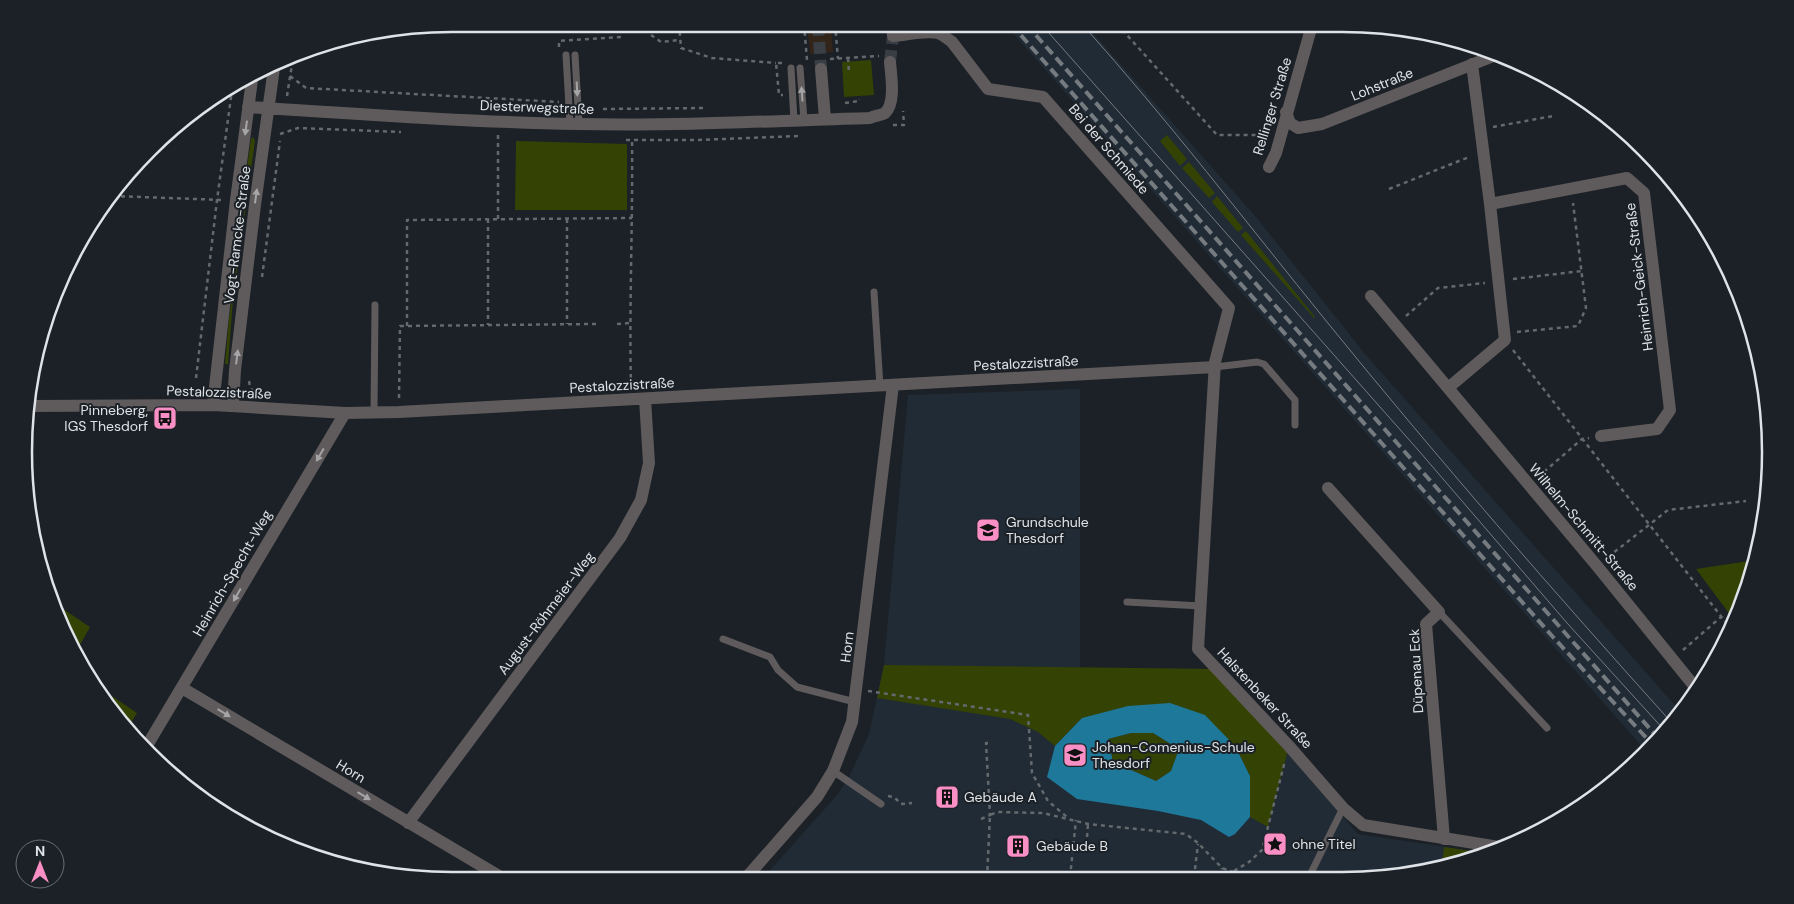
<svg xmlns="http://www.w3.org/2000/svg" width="1794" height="904" font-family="'DM Sans',sans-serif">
  <rect width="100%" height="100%" fill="#1b2126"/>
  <path fill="#332419" d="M807,24H831L833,52L810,54Z"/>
  <path fill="#212b35" d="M1005,24H1085L1256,217L1366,355L1680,711L1664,734L1646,751Z
    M1080,389V668L1216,669L1358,834L1486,853L1398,877L763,878L838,794L850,775L869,734L884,665L908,395Z"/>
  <path fill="#344204" d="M871,60L874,95L844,97L842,62Z
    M1167,135L1187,159L1180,166L1160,141Z
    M253,137L255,141L233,299L228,364H225L229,319L247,192V167L251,139Z
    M516,141L627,144V210H515Z
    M1189,162L1215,193L1209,198L1182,168Z
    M1217,196L1243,228L1238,232L1212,202Z
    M1246,231L1315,317L1314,318L1241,235Z
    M1756,560V563L1734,620L1696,569Z
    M57,605L90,627L76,652L68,641Z
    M884,665L1216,669L1289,746L1268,827L1250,817V776L1235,746L1082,718L1055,746L1038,732L1010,719L877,698Z
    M103,690L137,713L129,726Z
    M1131,733H1153L1179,749L1171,771L1156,781L1113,762L1108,739Z
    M1444,847L1486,853L1442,865Z"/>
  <path fill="#1e789a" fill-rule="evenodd" d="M1170,703L1205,715L1235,746L1250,776V817L1235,834L1229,837L1201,820L1158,811L1077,799L1047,777L1055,746L1082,718L1128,706ZM1131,733H1153L1179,749L1171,771L1156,781L1113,762L1108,739Z"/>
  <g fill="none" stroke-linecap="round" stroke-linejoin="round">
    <path stroke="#383e43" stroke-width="12" stroke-dasharray="12 6" stroke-linecap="butt" d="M818,24L821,69
      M890,62L893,36"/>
    <path stroke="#63696d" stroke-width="2.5" stroke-dasharray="4 4" stroke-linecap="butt" d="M679,24L681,48L712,58L776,63
      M804,24L807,60
      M835,24L838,59
      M1117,24L1217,135H1266
      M651,35L661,42L680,40
      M559,47V41L621,37
      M848,58L849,74
      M830,59L879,56
      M782,63H776L779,95H783
      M290,76L306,88L559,102
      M287,96L293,58
      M845,103L859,101V99
      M603,109L705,108
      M893,125H904L903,111
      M1493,127L1553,116
      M280,134L298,128L401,132
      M498,135V219
      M626,140H698L798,136
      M1389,189L1469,157
      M113,196L223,200
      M488,219V325
      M567,219V324
      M262,277L280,141
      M1513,279L1582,271
      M1406,316L1438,288L1485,283
      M617,324L630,323
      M407,326V220L632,218
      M1517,332L1578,326L1586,308L1573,203
      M1513,350L1731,629
      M196,378L217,200L232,90
      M249,381L250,387L255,394
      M631,386C629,303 633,221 632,139
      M399,398L400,326L596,324
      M1538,477L1582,439L1589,438
      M1608,557L1668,510L1746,501
      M1683,650L1721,617
      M868,691L1028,715L1032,773L1048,801L1067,817
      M888,796L894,797L901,804L912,803
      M981,819L990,815L986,743H992
      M1087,837L1088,824
      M1234,871L1249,862L1262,850L1285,761
      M1070,877L1076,820
      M1194,877L1198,844
      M1220,877L1222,868
      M987,878L990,815L997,812L1043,813L1088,824L1186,834L1198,843L1222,868L1233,872L1284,877"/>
    <path stroke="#5f5a5b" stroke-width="7" d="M566,55L570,124
      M575,55L579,124
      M791,68L794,120
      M800,68L804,120
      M874,292L880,386
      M1215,367L1257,362L1264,364L1295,400V425
      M374,413L375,305
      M1127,602L1201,606
      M1439,612L1547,728
      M723,639L770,657L778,670L797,687L855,702
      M833,771L881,804
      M1309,877L1343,808"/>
    <path stroke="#5f5a5b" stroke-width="12" d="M892,24L893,36C907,35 925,30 938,33C943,35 948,39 952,42L988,89L1043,97L1229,308L1215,362L1198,649L1289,746L1343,808L1363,825L1505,848
      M821,69L825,119
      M248,107C358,114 468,122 578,124C675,126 773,121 870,118C874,116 882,115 885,113C896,103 891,75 890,62
      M1286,112L1290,123L1298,128L1322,124L1496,55
      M1269,167L1276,153L1312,25
      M1490,204L1627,178L1644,193L1670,410L1657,429L1601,436
      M1371,296L1597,566L1695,687
      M1448,388L1505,340L1490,204L1472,64
      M213,405L236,200L252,80
      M31,406L213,405L345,413L399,412L1215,367
      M233,406L235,370L255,205L274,68
      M1328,488L1439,612L1426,624L1444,839
      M182,688L504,879
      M145,749L345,413
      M408,823L620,538L641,500L649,463L645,399
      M746,878L817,797L833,771L852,722L893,385"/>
    <path stroke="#767b80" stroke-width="1" d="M1041,24L1419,451L1567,623L1666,732
      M1082,24C1168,120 1246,222 1327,322C1438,459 1554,592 1672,723"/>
    <path stroke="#767b80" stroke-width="4" stroke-dasharray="10 5" stroke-linecap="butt" d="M1011,24L1553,637L1653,745
      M1026,24L1659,739"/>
  </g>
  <defs><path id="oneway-solid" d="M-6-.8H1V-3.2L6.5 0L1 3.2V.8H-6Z" transform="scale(1.25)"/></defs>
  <g fill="#a5a5a8">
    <use href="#oneway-solid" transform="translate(577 89) rotate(87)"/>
    <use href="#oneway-solid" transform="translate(802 94) rotate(-94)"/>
    <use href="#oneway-solid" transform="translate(246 128) rotate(98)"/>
    <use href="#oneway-solid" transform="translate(256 196) rotate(-82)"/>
    <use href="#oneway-solid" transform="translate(237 357) rotate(-83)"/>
    <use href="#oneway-solid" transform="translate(320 455) rotate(120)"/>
    <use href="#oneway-solid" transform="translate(237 595) rotate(120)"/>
    <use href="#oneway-solid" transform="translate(224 713) rotate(31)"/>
    <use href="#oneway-solid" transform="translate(364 796) rotate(31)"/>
  </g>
  <defs>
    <g id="bus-square" transform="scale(1.25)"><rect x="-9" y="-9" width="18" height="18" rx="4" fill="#fa8fc6" stroke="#1b2126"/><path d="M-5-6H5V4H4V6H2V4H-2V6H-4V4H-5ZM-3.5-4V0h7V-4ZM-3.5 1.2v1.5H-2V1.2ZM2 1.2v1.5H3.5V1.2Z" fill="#111"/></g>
    <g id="school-square" transform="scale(1.25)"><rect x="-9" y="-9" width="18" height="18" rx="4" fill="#fa8fc6" stroke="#1b2126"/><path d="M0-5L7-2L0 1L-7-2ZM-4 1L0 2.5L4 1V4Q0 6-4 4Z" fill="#111"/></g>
    <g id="building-square" transform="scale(1.25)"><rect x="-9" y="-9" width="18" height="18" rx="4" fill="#fa8fc6" stroke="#1b2126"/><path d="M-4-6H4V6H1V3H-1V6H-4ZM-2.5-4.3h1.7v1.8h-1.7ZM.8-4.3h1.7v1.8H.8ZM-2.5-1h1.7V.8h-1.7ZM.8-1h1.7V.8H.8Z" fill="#111"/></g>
    <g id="sight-square" transform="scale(1.25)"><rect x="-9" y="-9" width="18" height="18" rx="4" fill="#fa8fc6" stroke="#1b2126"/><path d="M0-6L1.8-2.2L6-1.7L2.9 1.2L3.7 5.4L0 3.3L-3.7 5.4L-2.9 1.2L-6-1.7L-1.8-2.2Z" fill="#111"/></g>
  </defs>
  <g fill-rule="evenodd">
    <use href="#bus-square" x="165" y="418"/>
    <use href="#school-square" x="988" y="530"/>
    <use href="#school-square" x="1075" y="755"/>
    <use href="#building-square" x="947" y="797"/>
    <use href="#sight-square" x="1275" y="844"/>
    <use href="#building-square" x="1018" y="846"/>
  </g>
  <g text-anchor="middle" stroke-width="4" stroke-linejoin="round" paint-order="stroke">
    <g font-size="14" fill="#dfe3e7" stroke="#1b2126">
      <text transform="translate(1382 84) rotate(-22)" y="5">Lohstraße</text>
      <text transform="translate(1272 106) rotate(-73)" y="5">Rellinger Straße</text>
      <text transform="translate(537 107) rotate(2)" y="5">Diesterwegstraße</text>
      <text transform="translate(1109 149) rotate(49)" y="5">Bei der Schmiede</text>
      <text transform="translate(237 235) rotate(-83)" y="5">Vogt-Ramcke-Straße</text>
      <text transform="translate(1639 277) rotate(-97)" y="5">Heinrich-Geick-Straße</text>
      <text transform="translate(1026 363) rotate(-3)" y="5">Pestalozzistraße</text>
      <text transform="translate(622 385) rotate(-3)" y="5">Pestalozzistraße</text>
      <text transform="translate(219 392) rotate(2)" y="5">Pestalozzistraße</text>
      <text transform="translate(1584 527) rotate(50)" y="5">Wilhelm-Schmitt-Straße</text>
      <text transform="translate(232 573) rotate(-60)" y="5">Heinrich-Specht-Weg</text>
      <text transform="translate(546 613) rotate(-53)" y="5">August-Röhmeier-Weg</text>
      <text transform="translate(847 647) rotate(-83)" y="5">Horn</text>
      <text transform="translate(1416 671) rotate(-93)" y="5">Düpenau Eck</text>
      <text transform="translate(1265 698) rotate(47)" y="5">Halstenbeker Straße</text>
      <text transform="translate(351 771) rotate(31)" y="5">Horn</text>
    </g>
    <g font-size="14" fill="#dfe3e7" stroke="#1b2126" text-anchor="start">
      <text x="148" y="415" text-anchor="end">Pinneberg,<tspan x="148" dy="16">IGS Thesdorf</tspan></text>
      <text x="1006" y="527">Grundschule<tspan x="1006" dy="16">Thesdorf</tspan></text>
      <text x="1092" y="752">Johan-Comenius-Schule<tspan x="1092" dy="16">Thesdorf</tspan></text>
      <text x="964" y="802">Gebäude A</text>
      <text x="1292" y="849">ohne Titel</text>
      <text x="1036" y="851">Gebäude B</text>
    </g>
  </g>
  <path d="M0 0H1794V904H0ZM452 32H1342A420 420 0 0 1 1762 452V452A420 420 0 0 1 1342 872H452A420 420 0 0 1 32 452V452A420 420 0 0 1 452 32Z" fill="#1b2126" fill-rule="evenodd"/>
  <path fill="none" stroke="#dfe3e7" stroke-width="2.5" d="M452 32H1342A420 420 0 0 1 1762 452V452A420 420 0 0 1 1342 872H452A420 420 0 0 1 32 452V452A420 420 0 0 1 452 32Z"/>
  <g transform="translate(40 864)"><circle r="24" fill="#1b2126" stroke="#696f73"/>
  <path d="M0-4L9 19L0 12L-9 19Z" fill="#fa8fc6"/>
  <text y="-8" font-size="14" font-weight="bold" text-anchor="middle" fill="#dfe3e7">N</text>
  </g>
</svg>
